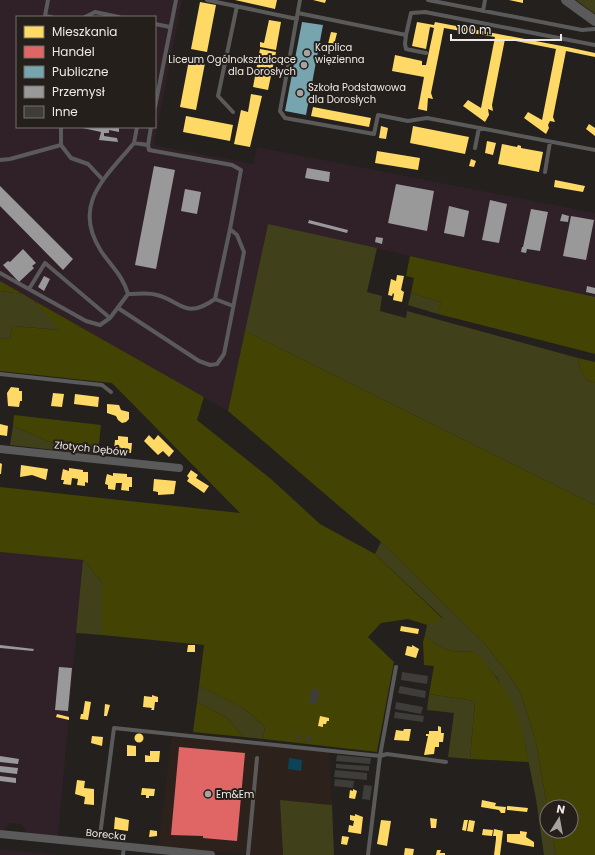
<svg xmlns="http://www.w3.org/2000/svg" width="595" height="855" font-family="Poppins,sans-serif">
  <rect width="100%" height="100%" fill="#23201d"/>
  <path fill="#2d221b" d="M172,737L329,752L332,805L280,800L283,855H254L158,846Z"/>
  <path fill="#302129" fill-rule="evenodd" d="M0,0H182L154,145L253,164L257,147L595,213V297L268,224L228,411L0,281ZM17,17H155V127H17Z
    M0,552L83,560L58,836L26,833L22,824L10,823L3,831L0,830Z
    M0,849L58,855H0Z"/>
  <path fill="#40401b" d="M576,0H595V14Z
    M268,224L377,248L367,292L382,296L380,311L406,318L407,311L578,358L580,368L586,380L595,383V505L245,331Z
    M0,291L23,294L33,300L61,330L12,326L10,339L0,338Z
    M411,293L441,302L438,314L408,305Z
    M13,426L73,452L10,445Z
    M381,542L486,645L510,676L521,694L536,742L547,807V831H551L556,855H544L536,799L525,744L498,679L474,651C450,653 443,651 425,635L427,625L443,618L375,554Z
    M83,560L102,582V635L76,633Z
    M199,686L245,709L265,727L263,739L244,737L227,718L197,702Z
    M429,694L475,701L470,759L448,757L454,713L427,710Z
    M280,800L332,805L334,855H283Z"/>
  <path fill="#434304" d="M410,256L595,297V354L438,314L441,302L411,293L414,278L406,276Z
    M0,281L23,294L0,291Z
    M33,300L204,397L197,420L271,479L320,524L375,554L443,619L427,625L408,619L381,623L368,637L394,662L377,752L263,739L265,727L245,709L199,686L204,645L102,635V582L83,560L0,552V487L240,513L112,383L0,371V338L10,339L12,326L60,330Z
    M245,331L595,505V855H556L551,831H571V807H547L536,742L521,694L510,676L486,645L381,542L228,411Z
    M578,358L595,362V383L586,380L580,368Z
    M14,415L101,425L98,454L73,452L13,426Z
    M425,635C443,651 450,653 474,651C490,668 505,687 514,708C522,725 525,745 529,762L470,759L475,701L429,694L434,666L424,665L423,642Z
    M197,702L227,718L244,737L193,732Z"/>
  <path fill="#0b4357" d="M289,758L302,760L301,771L288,769Z"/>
  <path fill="#ffd966" d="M235,0H277L275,9Z
    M313,0H326L325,3Z
    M509,0H523V3Z
    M200,2L216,5L207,52L191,49Z
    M269,20L281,22L276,50L260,47V42L264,43Z
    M417,22L434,25L435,22L567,47L595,53V57L566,51L553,117L555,122L550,121L548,125L549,128L546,134L524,118L528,112L542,120L556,49L505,39L492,105L493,111L488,109L489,115L485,122L463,106L468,100L481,108L495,37L444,28L431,93L433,99L428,98L427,111L418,109L424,77L392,71L395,55L422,61V65H426L434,28L430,27L426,49L412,46Z
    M331,32L337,33L333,49L327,48Z
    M260,49L276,52L268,90L253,87Z
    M189,60L205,63L196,110L180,107Z
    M251,94L262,96L250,147L234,144L241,110L248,112Z
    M313,107L371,118L369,127L311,116Z
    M186,116L233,125L230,141L183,132Z
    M589,124L595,128V136L586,129Z
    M381,126L388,128L386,139L379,138Z
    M413,126L469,137L465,154L410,143Z
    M487,141L496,143L493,155L485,153Z
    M502,144L517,147L518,145L521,146V148L543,152L539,172L498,164Z
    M377,151L420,158L418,170L375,163Z
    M471,159L476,161L474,167L469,166Z
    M555,180L585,186L583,192L554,187Z
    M397,275L404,276L401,290L404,292L402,302L393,300L394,294L393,293L392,296L388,295L391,279L396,281Z
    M11,387L19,388V391H22V401H20L19,407L8,406L7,393Z
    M53,393L64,394L62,407L51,406Z
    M75,394L99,397L98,407L74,404Z
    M107,404L119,405L121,410L129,412V419L126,422L122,423L118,420L116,416L107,413Z
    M0,424L8,426L7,436L0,435Z
    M149,435L154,440L158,435L174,451L169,457L163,451L158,455L144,441Z
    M118,436L128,437V443H132L131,453L114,449L115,440H118Z
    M0,463L2,464L1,474H0Z
    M21,465L48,469L46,480L32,475L20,477Z
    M69,468L83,470V472H88V483L85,482V486L77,485L78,479L72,478L71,485L63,484L64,480H61L62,474L63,469L69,471Z
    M191,470L198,475L196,478L209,486L204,493L187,481L189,478L187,476Z
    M113,473L127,474V477H132V487H129V491L121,490L122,483H116L115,490L108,489V485L105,484L106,478L107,474L113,476Z
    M154,479L176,481L174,494L158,495V492L153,491Z
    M401,626L419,629L418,634L400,631Z
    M188,645H195V652H187Z
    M412,645L419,649L416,658L405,655L407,646L412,647Z
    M152,695L158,697V702H155L154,710H151L152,708L143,707L144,696L152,697Z
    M85,701L91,702L88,720L80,719L81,714H83Z
    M105,704L110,705L107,716H104Z
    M57,714L69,717V720L56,717Z
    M320,716L329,718V721H327L326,724H323V727L318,726Z
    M438,726L441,727V733H444L443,742H439V747H435L434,754L424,755L428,736H426V734H429V731H438Z
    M404,729H411L409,741L394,740L396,730L403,731Z
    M134.5 738a4.5 4.5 0 1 1 9 0a4.5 4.5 0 1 1-9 0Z
    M92,736L103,737L102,746L91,743Z
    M127,745L136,746V756H127Z
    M150,751H160L159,762H145V755L150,756Z
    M77,780L85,781L84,788L94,789V805L84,804L85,797L75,794Z
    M142,788L155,789L154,796H149V798H146V795H141Z
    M353,789L357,791L355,799L349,798L350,790L353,791Z
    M482,800L496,803L495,806L506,807L505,813H501L499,810L481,807Z
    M507,806L528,808L527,812L507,810Z
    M355,814L363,817L361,834L348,832L349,825L353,826L354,821L350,820V815L355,816Z
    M115,817L129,820L128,831L114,829Z
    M430,818L437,819L436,828H431Z
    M381,820L391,821L387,846L377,844Z
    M464,820H468L466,831L462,830Z
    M469,820L475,821L473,832L467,831Z
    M483,829L493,830L492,836L482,835Z
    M494,829L503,831L500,855H494L496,839V836H493Z
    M150,830L157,831V836L149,837Z
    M520,831L527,832L526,837L534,842V847L507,842V834H520Z
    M342,836L349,837L347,845L341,844Z
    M405,848L414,849L413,855H404Z
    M437,850H441L440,853H445V855H436Z"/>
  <path fill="#e06666" d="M179,747L245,753L237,841L203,838V836L171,835Z"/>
  <path fill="#76a5af" d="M302,22L323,25L306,115L285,111Z"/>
  <path fill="#999" d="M78,127H119V132L109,130V133H104V136L117,138L118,142L99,140L101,132Z
    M154,166L175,170L156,269L135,265Z
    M307,168L330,172L329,182L305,178Z
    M396,184L434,191L427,231L388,223Z
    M0,186L73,259L63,270L0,206Z
    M185,189L201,192L197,214L181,211Z
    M490,200L507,204L499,243L482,240Z
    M449,206L469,211L464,237L444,233Z
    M531,209L548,212L540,251L527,249L526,253L521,252L522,247H523Z
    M562,214L569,216L568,222L560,221Z
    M571,216L594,220L586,260L563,256Z
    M309,220L348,230L347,233L308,223Z
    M376,237L383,238L382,244L375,242Z
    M23,249L36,263L32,266L34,268L19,282L3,265L8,261L10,262Z
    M44,276L50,279L44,291L38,287Z
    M587,286L595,288V294L586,292Z
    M0,645L34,649L33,651L0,648Z
    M59,667L72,668L68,711L55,710Z
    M0,756L19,759L18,764L0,762Z
    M0,766L18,768L17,774L0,772Z
    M0,776L16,778V783L0,781Z"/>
  <path fill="#3f3d3a" d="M402,672L428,676L427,684L401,680Z
    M400,686L426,691L425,698L398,693Z
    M311,689L319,690L317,704L309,703Z
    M396,702L423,707L421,714L395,709Z
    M395,712L424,716L423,722L394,718Z
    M297,734L301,735L300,739L296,738Z
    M307,736H311L310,741L306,740Z
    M337,755L371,758L370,764L336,761Z
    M336,764L369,766V771L336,768Z
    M335,770L367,773V780L334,777Z
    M335,779L354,781L353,788L334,786Z
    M364,785L372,786L370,800L362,799Z"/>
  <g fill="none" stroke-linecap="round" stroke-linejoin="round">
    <path stroke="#5b5a5b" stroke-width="4" d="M48,0L45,16L51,17
      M207,0L297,19
      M300,0L280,111L285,118L374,134L378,115L408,121L427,118L595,150
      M428,0L582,30L595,29
      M483,11L485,0
      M298,13L406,35L411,13L425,12L595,45
      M85,17L95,12L119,17
      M155,24L170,27
      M406,35L405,44L406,49L426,53
      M155,107L176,0
      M233,112L218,96L237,6
      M134,143L137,127
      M61,145V127
      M475,148L479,128
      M0,160L10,159L61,145L71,158L88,164L103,180
      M545,172L550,142
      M0,273L86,321L100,325L110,318
      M29,289L45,263L110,318L128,294
      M128,294C123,276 111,266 101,251C71,204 106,177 134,143L148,145L151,127
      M128,294C138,294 148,292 157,295C183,302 185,320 215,299L230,229
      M215,299L233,306
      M118,308L199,361L210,365L217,364L224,354L244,252L237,235L230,229L241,170L232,165L149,150L148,145
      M0,374L102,385L111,392
      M99,843L114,728L380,756L387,754L446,762
      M123,855L124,846
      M248,855L257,758
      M368,855L380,756L396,667"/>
    <path stroke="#5b5a5b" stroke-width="8" d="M0,449L179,468
      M0,834L211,855"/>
    <path stroke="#5b5a5b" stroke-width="10" d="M566,0L595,21"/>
  </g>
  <g fill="#a7a3a0" stroke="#251f1b" stroke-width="1.5">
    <circle cx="307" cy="53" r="4"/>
    <circle cx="304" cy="65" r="4"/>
    <circle cx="300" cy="93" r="4"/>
    <circle cx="208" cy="794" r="4"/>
  </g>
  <g text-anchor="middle" stroke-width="4" stroke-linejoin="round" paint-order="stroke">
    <g font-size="10" fill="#eee9e6" stroke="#251f1b" text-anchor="start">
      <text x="315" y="51">Kaplica<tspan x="315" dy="12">więzienna</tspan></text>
      <text x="296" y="63" text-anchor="end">Liceum Ogólnokształcące<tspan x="296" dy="12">dla Dorosłych</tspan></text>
      <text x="308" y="91">Szkoła Podstawowa<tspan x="308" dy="12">dla Dorosłych</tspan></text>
      <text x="216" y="798">Em&amp;Em</text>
    </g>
    <g font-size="10" fill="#eee9e6" stroke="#251f1b">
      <text transform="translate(91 448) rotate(6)" y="4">Złotych Dębów</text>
      <text transform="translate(106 834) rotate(6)" y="4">Borecka</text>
    </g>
  </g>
  <rect x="16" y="16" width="140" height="112" fill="#251f1b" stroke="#75706c"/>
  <rect x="24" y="26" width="20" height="12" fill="#ffd966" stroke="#75706c"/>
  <text x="52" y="36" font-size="12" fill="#eee9e6">Mieszkania</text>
  <rect x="24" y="46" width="20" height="12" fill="#e06666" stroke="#75706c"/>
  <text x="52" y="56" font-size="12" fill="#eee9e6">Handel</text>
  <rect x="24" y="66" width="20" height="12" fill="#76a5af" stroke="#75706c"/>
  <text x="52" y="76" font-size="12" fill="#eee9e6">Publiczne</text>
  <rect x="24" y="86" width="20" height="12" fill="#999999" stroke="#75706c"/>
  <text x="52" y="96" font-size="12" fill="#eee9e6">Przemysł</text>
  <rect x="24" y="106" width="20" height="12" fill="#3f3d3a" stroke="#75706c"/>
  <text x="52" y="116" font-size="12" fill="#eee9e6">Inne</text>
  <g transform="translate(559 819) rotate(11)"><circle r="19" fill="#251f1b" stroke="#75706c"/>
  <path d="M0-3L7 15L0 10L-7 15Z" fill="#a7a3a0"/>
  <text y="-6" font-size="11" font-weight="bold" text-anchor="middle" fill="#eee9e6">N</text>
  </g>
  <path d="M451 34v6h110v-6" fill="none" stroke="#eee9e6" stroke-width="2"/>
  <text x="457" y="34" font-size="12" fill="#eee9e6" stroke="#251f1b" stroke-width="3" paint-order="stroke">100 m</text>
</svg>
